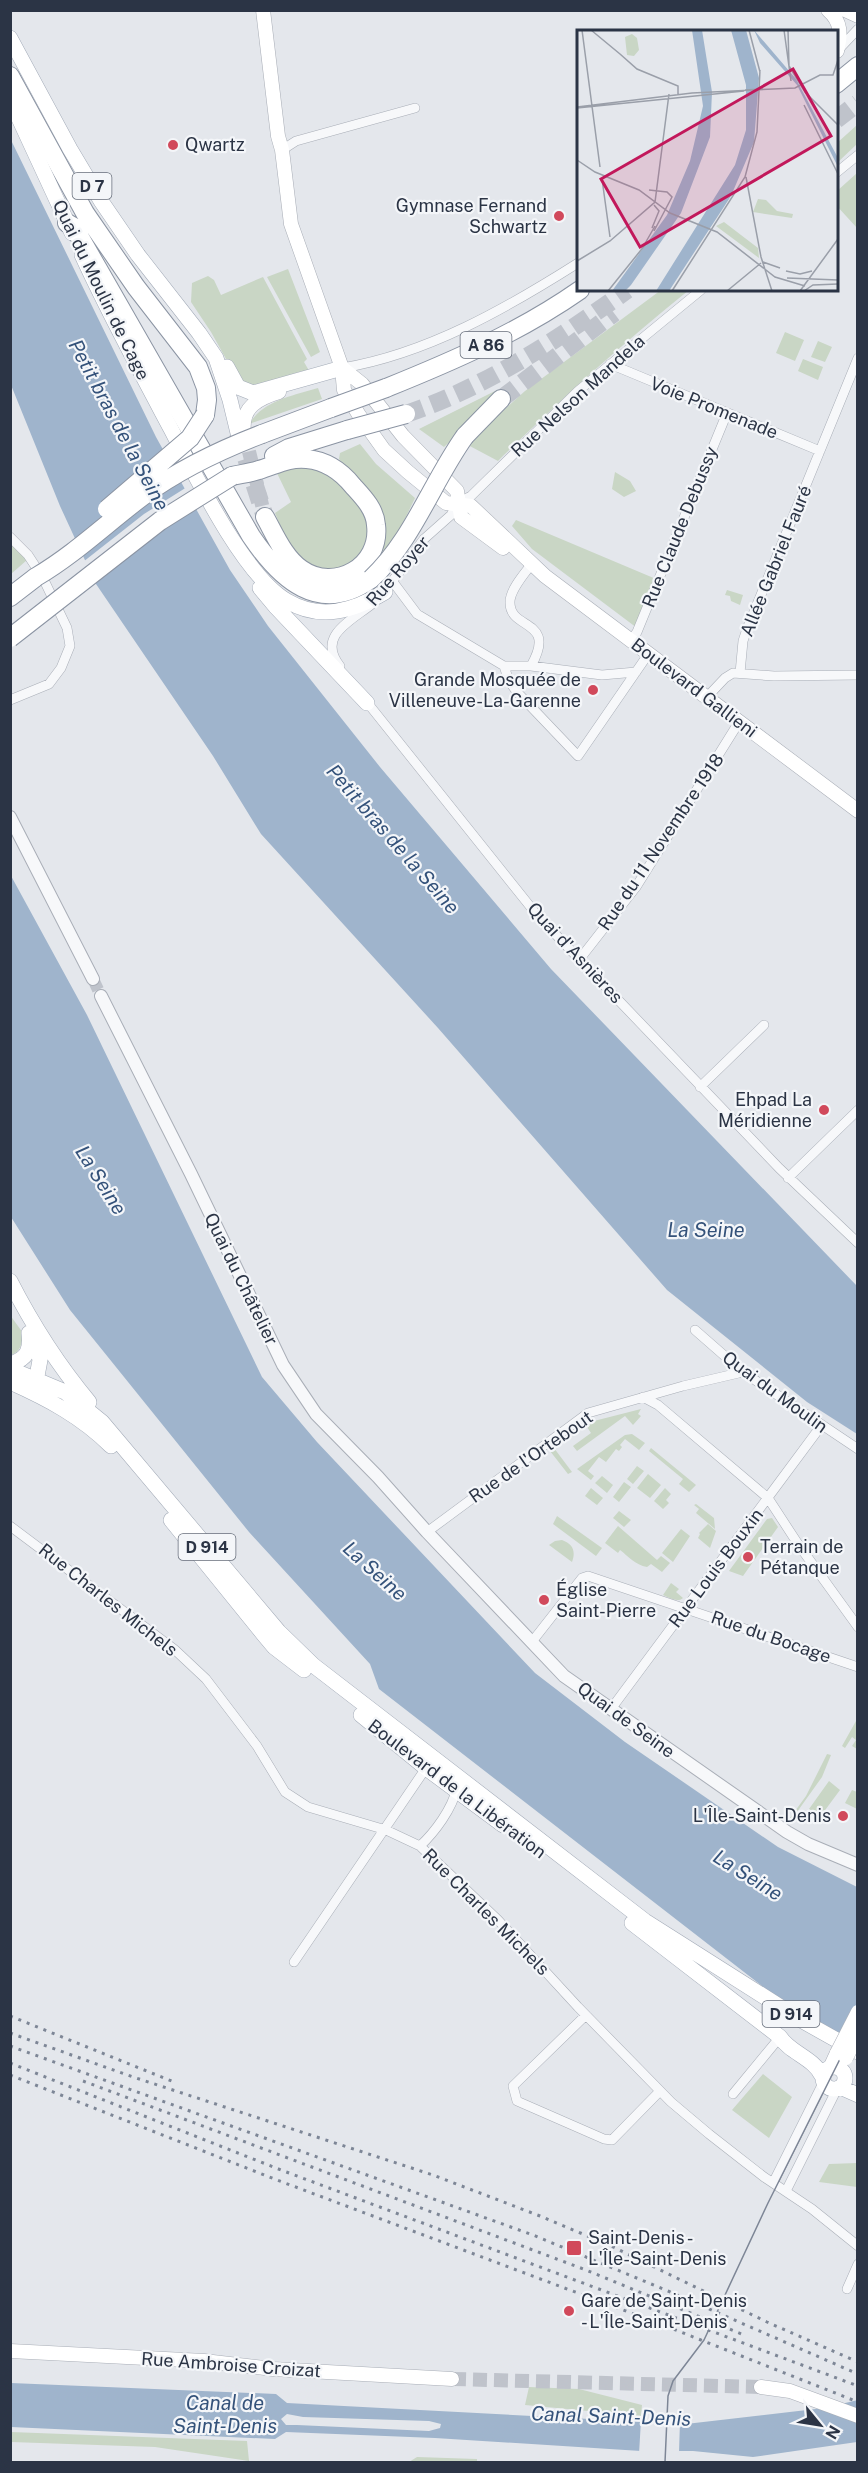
<svg xmlns="http://www.w3.org/2000/svg" width="868" height="2473" font-family="'Public Sans',sans-serif">
  <rect width="100%" height="100%" fill="#e4e7ec"/>
  <path fill="#c9d6c5" d="M857,125V144L837,163V143Z
    M857,173V228L836,205L837,191Z
    M288,269L320,352L311,357L267,277Z
    M208,276L214,280L221,295L263,277L307,359L304,362L311,374L302,371L257,386L240,384L211,332L191,302L192,283Z
    M661,290H689C622,344 559,401 498,461L466,444L525,391Z
    M785,332L804,340L795,361L776,353Z
    M818,341L832,347L825,362L811,357Z
    M803,359L823,367L818,380L798,371Z
    M318,388L322,399L249,424C264,400 292,396 318,388Z
    M497,390L500,395L444,447L419,429Z
    M360,444L376,464L415,498L392,546L381,561L375,555L361,488L339,459L340,453Z
    M317,467C338,479 377,515 370,542C366,558 343,573 327,572C316,571 307,565 299,557C287,547 281,527 275,513L291,502L275,469Z
    M615,472L630,481L636,491L624,497L612,489Z
    M516,520L656,579L641,631L532,549L512,526Z
    M11,542L27,560L11,574Z
    M727,590L743,595L740,605L731,601L730,596L725,595Z
    M10,1315L23,1333C22,1343 21,1352 11,1355Z
    M641,1409L638,1414L641,1416L633,1425L625,1416L577,1451L573,1446L591,1433L587,1427L583,1430L582,1428L590,1422Z
    M632,1434L645,1443L639,1450L625,1439L620,1445L622,1447L619,1451L616,1449L606,1462L599,1457L588,1471L594,1476L591,1480L577,1469L625,1435Z
    M554,1448L572,1472L568,1474L550,1451Z
    M651,1448L696,1485L689,1492L679,1484L683,1479L649,1451Z
    M637,1466L644,1471L633,1484L627,1479Z
    M648,1474L661,1485L650,1498L637,1488Z
    M602,1476L613,1485L607,1493L595,1483Z
    M624,1482L631,1487L619,1502L613,1497Z
    M591,1488L603,1498L597,1505L585,1496Z
    M665,1488L671,1494L666,1500L669,1503L663,1509L654,1501Z
    M696,1504L714,1518L715,1529L696,1513L699,1509L694,1505Z
    M619,1511L631,1520L624,1527L613,1518Z
    M557,1516L602,1548L596,1556L553,1524Z
    M772,1518L778,1527L743,1576L729,1571L767,1519Z
    M708,1524L716,1531L710,1548L698,1538L700,1534L699,1533Z
    M618,1526L657,1560L661,1556L670,1563L662,1572L651,1564L647,1567C635,1565 628,1556 620,1550L618,1553L605,1543Z
    M681,1529L690,1536L673,1562L662,1553Z
    M562,1540C573,1544 576,1551 572,1562L549,1545L555,1541Z
    M671,1583L679,1589L676,1592L683,1598C677,1603 670,1598 663,1595Z
    M856,1721L857,1749L852,1746L856,1740L852,1737L845,1748L842,1746Z
    M827,1754L831,1755L822,1777L792,1819L790,1818L806,1796Z
    M829,1781L840,1790L820,1817L809,1809Z
    M852,1790L857,1792V1809L845,1803Z
    M763,2074L792,2097L769,2138L732,2110Z
    M857,2163V2187L819,2182L829,2164Z
    M529,2387L579,2389L642,2405L641,2416L525,2405Z
    M11,2432L247,2441L249,2461L155,2447L11,2442Z
    M417,2457L477,2459V2462H409Z"/>
  <path fill="#9fb4cc" fill-rule="evenodd" d="M10,138L156,437L230,570L268,626L380,767L551,969L857,1286V1434L807,1402L667,1290L438,1028L261,834L213,756L96,584L60,506L11,385Z
    M10,874L87,1015L262,1377L317,1442L535,1673L625,1742L778,1847L857,1887V2046L775,1996L379,1689L370,1664L249,1532L70,1310L11,1217Z
    M11,2383L276,2394L287,2403L686,2424L824,2408L858,2400L857,2442L753,2457L693,2451H641L435,2438L286,2432L275,2439L11,2427ZM287,2414L303,2417L429,2421L441,2424L440,2428L429,2431L297,2425H286L281,2419Z"/>
  <path fill="#e4e7ec" d="M187,487L198,507L160,531L93,584L83,562L144,514Z
    M641,2420L680,2421L679,2453L639,2454Z"/>
  <g fill="none" stroke-linecap="round" stroke-linejoin="round">
    <path stroke="#bfc3cb" stroke-width="12" stroke-dasharray="12 6" stroke-linecap="butt" d="M93,979L101,996"/>
    <path stroke="#bfc3cb" stroke-width="14" stroke-dasharray="14 7" stroke-linecap="butt" d="M244,431L265,517
      M452,2379L761,2387"/>
    <path stroke="#bfc3cb" stroke-width="18" stroke-dasharray="18 9" stroke-linecap="butt" d="M836,120L858,103
      M501,399L614,313
      M406,414C486,387 559,339 627,290
      M238,433L265,517"/>
    <g stroke="#a9aeb7" stroke-width="10">
      <path id="minor" d="M839,49L858,29
        M282,150L296,141L415,108
        M836,173L858,155
        M610,364L820,451
        M342,368C427,354 507,308 578,263
        M10,537L28,555L43,578L67,628L70,646L61,668L49,684L10,700
        M531,565C524,574 510,590 510,602C509,631 558,618 531,666
        M393,582L417,614L504,666L509,681L517,692L578,756L649,653
        M382,595L424,539L451,515L458,503L471,496L578,391L701,290
        M631,640L637,632L727,413
        M340,666C316,636 351,621 372,604
        M504,666H531L602,675L636,672
        M740,673L743,641L747,629L858,358
        M707,697L725,678L733,673L774,676L858,675
        M366,701L537,915L779,1168L858,1243
        M579,960L636,887L739,722
        M700,1087L764,1025
        M788,1178L858,1110
        M695,1330L743,1372L858,1449
        M643,1397L658,1405L768,1498L798,1544L858,1627
        M10,1526L174,1649L206,1679L257,1746L285,1792L308,1807L386,1830L420,1846L498,1920L578,2007L671,2102L709,2134L764,2177L812,2209L858,2246
        M427,1532L588,1413L683,1386L743,1372
        M531,1643L582,1578L588,1576L858,1667
        M611,1709L821,1426
        M420,1846C435,1832 452,1809 457,1788
        M294,1962L426,1768
        M586,2015L513,2086L517,2101L604,2139L612,2140L660,2091
        M733,2094L780,2037
        M773,2183L823,2083
        M786,2191L837,2089
        M847,2289L858,2264"/>
    </g>
    <g stroke="#a9aeb7" stroke-width="14">
      <path id="tertiary" d="M10,817L93,979
        M101,996L191,1174L283,1365L316,1414L378,1477L427,1532L564,1676L787,1832L808,1844L858,1865"/>
    </g>
    <g stroke="#a9aeb7" stroke-width="15">
      <path id="secondary" d="M263,10L278,136L282,150L291,224L342,368L344,390L359,415L384,450L408,472L446,503L471,506L545,576L858,811
        M828,10C842,22 841,35 837,51
        M845,10L858,16
        M342,368L362,384L403,436L457,491L461,517L503,548
        M244,431C241,407 259,398 279,392
        M831,2066L837,2053
        M10,2351L204,2361L273,2369L452,2379
        M761,2387L790,2391L858,2416"/>
    </g>
    <g stroke="#a3abb8" stroke-width="16">
      <path id="primary" d="M10,38L70,149L101,201L138,255L199,333L216,358L230,400L238,433
        M10,99L72,233
        M82,255C109,314 140,371 171,429C195,475 244,576 287,601C321,621 353,611 385,592
        M227,367L238,387L253,393L342,368
        M260,588L275,606L367,703
        M10,1281C32,1324 58,1365 89,1402
        M33,1332L40,1360L35,1387
        M10,1364C28,1359 31,1349 29,1333
        M10,1369L65,1392L102,1422L279,1632L313,1665L645,1921L801,2020L858,2052
        M10,1382C48,1399 82,1417 111,1446
        M171,1520L264,1635L274,1647L304,1670
        M361,1715L426,1768L503,1825
        M632,1923L780,2037C790,2053 814,2058 822,2076
        M823 2078a11 11 0 1 1 22 0a11 11 0 1 1-22 0Z
        M840,2087L858,2095"/>
    </g>
    <g stroke="#8b94a3" stroke-width="20">
      <path id="motorway" d="M10,76L85,213L136,287L198,367L206,388L207,400L205,415
        M836,84L858,66
        M67,223L74,227L251,536C280,579 319,616 371,579
        M386,388C453,361 520,332 580,290
        M262,434L331,408
        M465,436L501,399
        M274,456L289,448L347,430
        M232,476C241,474 250,473 259,470C276,465 288,457 307,459C327,461 341,471 353,486C363,497 375,509 376,525C381,566 335,593 301,569C284,557 275,535 265,517
        M10,597L36,577"/>
    </g>
    <use href="#minor" stroke="#f7f8fa" stroke-width="9"/>
    <use href="#tertiary" stroke="#f7f8fa" stroke-width="12"/>
    <use href="#secondary" stroke="#fff" stroke-width="14"/>
    <use href="#primary" stroke="#fff" stroke-width="15"/>
    <use href="#motorway" stroke="#fff" stroke-width="18"/>
    <path stroke="#7d8696" stroke-width="1.5" d="M665,2462L668,2396L673,2381L704,2340L768,2203L858,2023"/>
    <path stroke="#7d8696" stroke-width="3" stroke-dasharray="3 6" stroke-linecap="butt" d="M10,2016L174,2082
      M10,2033L133,2077L433,2175L540,2216L609,2245L767,2322L858,2362
      M10,2046L533,2235L668,2291L858,2374
      M10,2063L281,2170L858,2386
      M10,2075L277,2180L663,2325L858,2402
      M83,2081L586,2270L744,2335"/>
    <g stroke="#a9aeb7" stroke-width="15" stroke-linecap="butt">
      <path id="secondary-bridge" d="M837,2053L858,2012
        M846,2058L858,2034"/>
    </g>
    <g stroke="#8b94a3" stroke-width="20" stroke-linecap="butt">
      <path id="motorway-bridge" d="M331,408L386,388
        M347,430L406,414
        M107,509L190,438L205,415
        M36,577C75,554 107,523 143,496C180,469 220,450 262,434
        M371,579C413,540 432,482 465,436
        M10,638L160,521L232,476"/>
    </g>
    <use href="#secondary-bridge" stroke="#fff" stroke-width="14"/>
    <use href="#motorway-bridge" stroke="#fff" stroke-width="18"/>
  </g>
  <g fill="#d1495b" stroke="#f4f6f9" stroke-width="2">
    <circle cx="173" cy="145" r="6"/>
    <circle cx="559" cy="216" r="6"/>
    <circle cx="593" cy="690" r="6"/>
    <circle cx="824" cy="1110" r="6"/>
    <circle cx="748" cy="1557" r="6"/>
    <circle cx="544" cy="1600" r="6"/>
    <circle cx="843" cy="1816" r="6"/>
    <rect x="566" y="2240" width="16" height="16" rx="3"/>
    <circle cx="569" cy="2311" r="6"/>
  </g>
  <g text-anchor="middle" stroke-width="4.5" stroke-linejoin="round" paint-order="stroke">
    <g fill="#f4f6f9" stroke="#676e7b" stroke-width="1.5">
      <rect x="72.5" y="173" width="39" height="26" rx="4.5"/>
      <rect x="460.5" y="332" width="51" height="26" rx="4.5"/>
      <rect x="178.5" y="1534" width="57" height="26" rx="4.5"/>
      <rect x="762.5" y="2001" width="57" height="26" rx="4.5"/>
    </g>
    <g font-size="16" font-weight="bold" fill="#2b3445">
      <text x="92" y="192">D 7</text>
      <text x="486" y="351">A 86</text>
      <text x="207" y="1553">D 914</text>
      <text x="791" y="2020">D 914</text>
    </g>
    <g font-size="18" fill="#2b3445" stroke="#f4f6f9" text-anchor="start">
      <text x="185" y="151">Qwartz</text>
      <text x="547" y="212" text-anchor="end">Gymnase Fernand<tspan x="547" dy="21">Schwartz</tspan></text>
      <text x="581" y="686" text-anchor="end">Grande Mosquée de<tspan x="581" dy="21">Villeneuve-La-Garenne</tspan></text>
      <text x="812" y="1106" text-anchor="end">Ehpad La<tspan x="812" dy="21">Méridienne</tspan></text>
      <text x="760" y="1553">Terrain de<tspan x="760" dy="21">Pétanque</tspan></text>
      <text x="556" y="1596">Église<tspan x="556" dy="21">Saint-Pierre</tspan></text>
      <text x="831" y="1822" text-anchor="end">L'Île-Saint-Denis</text>
      <text x="588" y="2244">Saint-Denis -<tspan x="588" dy="21">L'Île-Saint-Denis</tspan></text>
      <text x="581" y="2307">Gare de Saint-Denis<tspan x="581" dy="21">- L'Île-Saint-Denis</tspan></text>
    </g>
    <g font-size="18" fill="#2b3445" stroke="#f4f6f9">
      <text transform="translate(101 290) rotate(64)" y="6">Quai du Moulin de Cage</text>
      <text transform="translate(578 396) rotate(-42)" y="6">Rue Nelson Mandela</text>
      <text transform="translate(714 408) rotate(22)" y="6">Voie Promenade</text>
      <text transform="translate(680 527) rotate(-68)" y="6">Rue Claude Debussy</text>
      <text transform="translate(776 561) rotate(-68)" y="6">Allée Gabriel Fauré</text>
      <text transform="translate(398 571) rotate(-49)" y="6">Rue Royer</text>
      <text transform="translate(694 688) rotate(37)" y="6">Boulevard Gallieni</text>
      <text transform="translate(661 842) rotate(-56)" y="6">Rue du 11 Novembre 1918</text>
      <text transform="translate(575 953) rotate(47)" y="6">Quai d'Asnières</text>
      <text transform="translate(241 1279) rotate(64)" y="6">Quai du Châtelier</text>
      <text transform="translate(775 1392) rotate(36)" y="6">Quai du Moulin</text>
      <text transform="translate(531 1457) rotate(-35)" y="6">Rue de l'Ortebout</text>
      <text transform="translate(716 1568) rotate(-53)" y="6">Rue Louis Bouxin</text>
      <text transform="translate(108 1600) rotate(38)" y="6">Rue Charles Michels</text>
      <text transform="translate(771 1637) rotate(19)" y="6">Rue du Bocage</text>
      <text transform="translate(626 1720) rotate(36)" y="6">Quai de Seine</text>
      <text transform="translate(457 1789) rotate(37)" y="6">Boulevard de la Libération</text>
      <text transform="translate(486 1912) rotate(45)" y="6">Rue Charles Michels</text>
      <text transform="translate(231 2365) rotate(4)" y="6">Rue Ambroise Croizat</text>
    </g>
    <g font-size="20" font-style="italic" fill="#34527a" stroke="#f4f6f9">
      <text transform="translate(119 425) rotate(62)" y="7">Petit bras de la Seine</text>
      <text transform="translate(393 839) rotate(49)" y="7">Petit bras de la Seine</text>
      <text transform="translate(101 1180) rotate(58)" y="7">La Seine</text>
      <text x="706" y="1237">La Seine</text>
      <text transform="translate(375 1571) rotate(42)" y="7">La Seine</text>
      <text transform="translate(748 1875) rotate(32)" y="7">La Seine</text>
      <text x="225" y="2410">Canal de<tspan x="225" dy="23">Saint-Denis</tspan></text>
      <text transform="translate(611 2416) rotate(2)" y="7">Canal Saint-Denis</text>
    </g>
  </g>
  <g transform="translate(577 30)">
    <rect width="261" height="261" fill="#e4e7ec"/>
    <path d="M55,4L60,8L62,20L57,26L50,25L48,7ZM181,169L189,170L200,181L216,184L215,188L176,182ZM147,192L181,218L182,228L139,196Z" fill="#c9d6c5"/>
    <path d="M115,0H125L129,25L135,62L133,107L104,183L54,255L48,261H35L90,185L113,131L126,76ZM154,0H169L182,48L177,112L154,166L92,261H79L158,135L169,100V55ZM177,0L219,49L261,128V137L220,55L183,13Z" fill="#9fb4cc"/>
    <path fill="none" stroke="#9a9fa9" stroke-width="1.5" d="M5,0L23,137M14,0L43,24M172,0L183,42M207,0L214,51M211,0L212,36L228,62L261,95M43,24L60,39L101,56V65M168,60L186,59M227,75L261,144M0,77L115,63L218,58L243,45H256L261,30M0,78L167,61M0,130L18,142L62,160L93,183L140,202L198,247L228,256M169,147L184,227L195,261M25,149L33,207M72,160L90,162L95,167L77,201M75,198L82,181L77,175M66,217L78,196M0,231L33,211L78,172L92,64M186,232L203,238M209,241L223,244L235,241M210,248L261,250M31,261L68,215M95,261L168,147L180,102L183,40M150,261L184,233M223,261L261,209M227,261L236,255L261,254"/>
    <path fill="#c2185b" fill-opacity="0.15" stroke="#c2185b" stroke-width="3" d="M216,39L254,106L63,217L24,149Z"/>
    <rect width="261" height="261" fill="none" stroke="#2b3445" stroke-width="3"/>
  </g>
  <rect width="868" height="2473" fill="none" stroke="#2b3445" stroke-width="24"/>
  <g transform="translate(820 2425) rotate(120)" stroke="#f4f6f9" stroke-width="4.5" paint-order="stroke">
  <path d="M0-4.5L10 22L0 15L-10 22Z" fill="#2b3445"/>
  <text y="-9" font-size="16" font-weight="bold" text-anchor="middle" fill="#2b3445">N</text>
  </g>
</svg>
